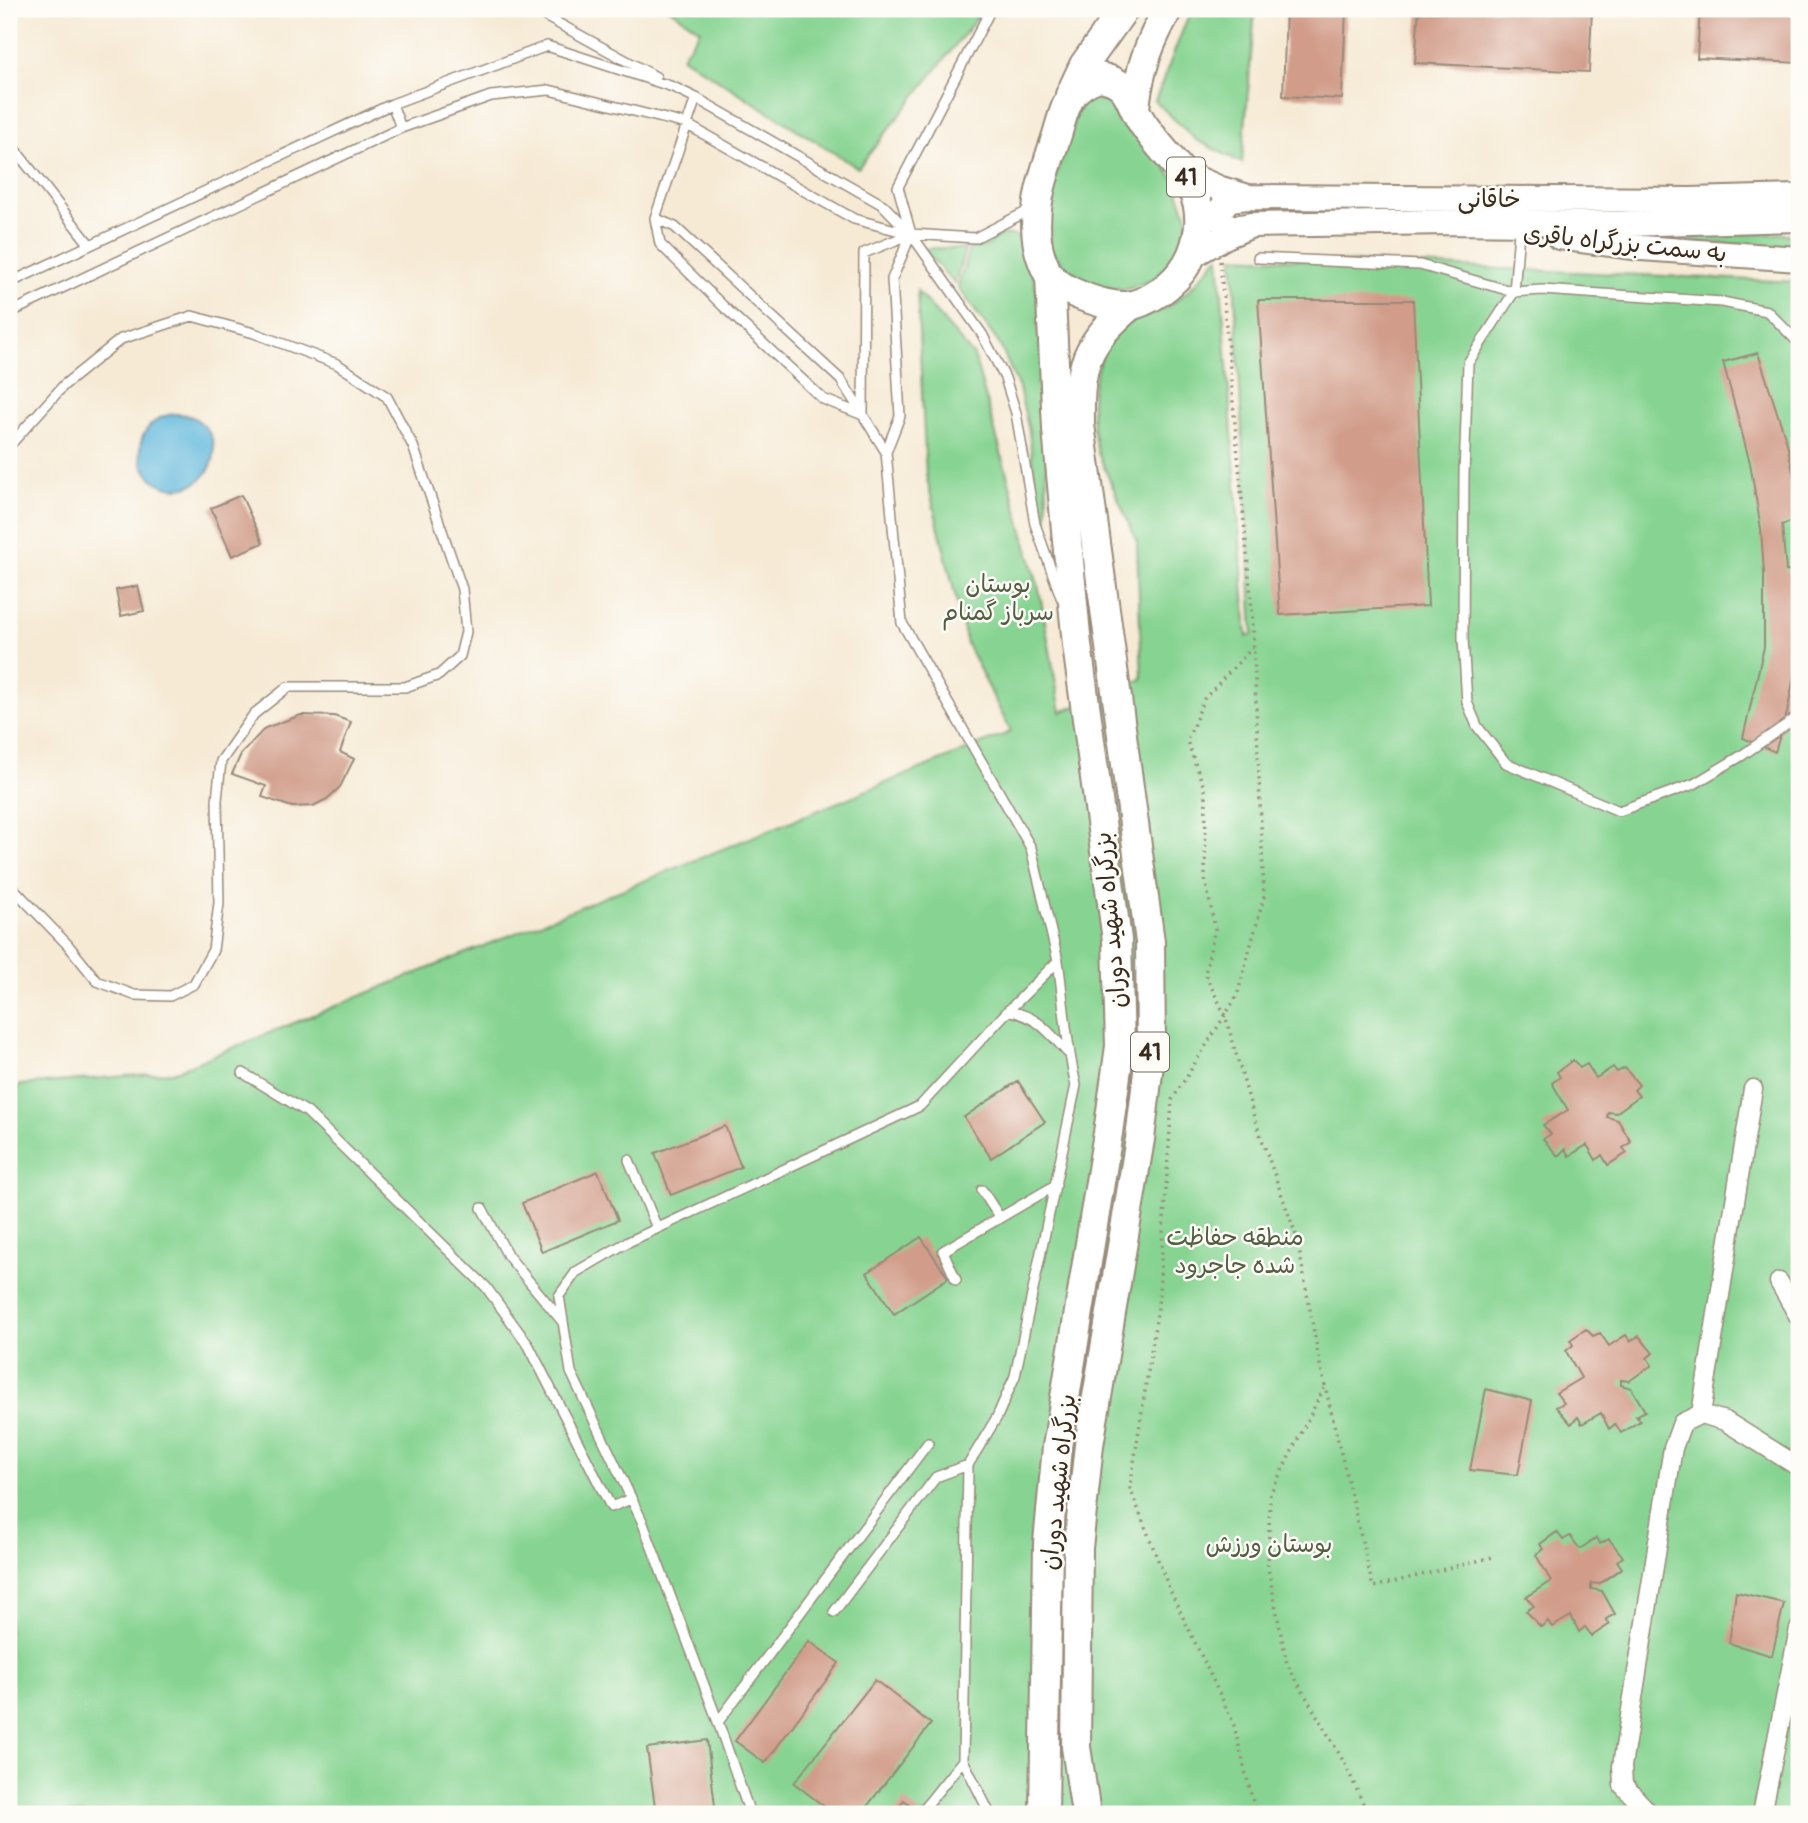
<svg xmlns="http://www.w3.org/2000/svg" width="1808" height="1823" font-family="Pangolin,'Playpen Sans Arabic',sans-serif">
  <rect width="100%" height="100%" fill="#fdfcf7"/>
  <filter id="ink" filterUnits="userSpaceOnUse"><feTurbulence type="fractalNoise" baseFrequency=".0143" numOctaves="2"/><feDisplacementMap in="SourceGraphic" scale="14" xChannelSelector="R" yChannelSelector="G"/><feConvolveMatrix kernelMatrix="1 2 1 2 8 2 1 2 1" color-interpolation-filters="sRGB"/></filter>
  <filter id="wash" filterUnits="userSpaceOnUse"><feTurbulence type="fractalNoise" baseFrequency=".00686" numOctaves="4" result="noise"/><feDisplacementMap in="SourceGraphic" scale="28" xChannelSelector="R" yChannelSelector="G"/><feGaussianBlur stdDeviation="1.57" result="paint"/><feColorMatrix in="noise" values="0 0 0 0 0 0 0 0 0 0 0 0 0 0 0 0 0 1.4 0 .05"/><feComposite in="paint" operator="in"/></filter>
  <g filter="url(#wash)">
    <rect width="100%" height="100%" fill="#f6ead5"/>
    <path fill="#87d492" stroke="#617f58" stroke-width="2" d="M670,9H976L977,18L858,168L682,57L700,30Z
      M1194,9H1255L1242,163L1196,140L1155,101L1186,22Z
      M1097,86H1107L1174,179L1188,220L1179,253L1163,273L1150,281L1128,289L1102,288L1080,280L1068,271L1050,249L1046,207L1077,110Z
      M1569,233L1799,234V249Z
      M1013,235L1019,237L1026,248L1041,309L1046,423L1047,521H1043L1035,484L1029,431L1019,388L1000,345L958,287L969,249L990,245C993,234 1003,234 1013,235Z
      M939,248L965,249L955,284L923,249Z
      M1219,256L1247,637L1253,634L1233,257L1799,282V1814H9V1090L21,1085L173,1072L1011,732L967,644L926,475L917,291L974,356L1039,589L1061,712L1142,679L1137,542L1098,453C1087,411 1088,360 1122,328C1135,317 1156,315 1170,305C1190,292 1204,273 1219,256Z"/>
    <path fill="#5fb7dc" stroke="#4d707d" stroke-width="2" d="M140 451a37 37 0 1 1 74 0a37 37 0 1 1-74 0Z"/>
    <g id="blocks">
      <path fill="#d19d8a" d="M1286,9H1346L1342,99L1283,96Z
        M1419,9H1592L1589,72L1415,63Z
        M1700,9L1799,14V63L1697,58Z
        M1258,300H1413L1428,606L1280,615Z
        M1758,353L1787,443L1799,501V519L1782,525L1786,571L1799,572V650L1787,713L1775,752L1743,738L1764,647V573L1761,529L1750,463L1723,362Z
        M241,495L263,543L232,556L211,508Z
        M138,586L144,611L121,616L116,590Z
        M301,715L334,716L351,722L340,752L354,759L340,787L327,799L313,806L292,807L262,797L266,786L232,774L241,754L265,728Z
        M1573,1060L1580,1068L1587,1064L1596,1078L1613,1067L1617,1072L1625,1068L1639,1085L1634,1090L1639,1096L1616,1113L1608,1112L1607,1117L1618,1120L1631,1142L1623,1148L1627,1153L1608,1165L1602,1155L1596,1160L1587,1145L1569,1156L1565,1149L1558,1156L1543,1139L1551,1134L1543,1125L1568,1110L1552,1083L1560,1077L1557,1072Z
        M1018,1081L1045,1122L991,1158L964,1117Z
        M725,1126L741,1167L671,1195L655,1153Z
        M598,1171L618,1220L542,1252L522,1203Z
        M921,1237L948,1278L894,1314L867,1273Z
        M1586,1329L1593,1336L1600,1333L1609,1346L1626,1335L1630,1341L1639,1336L1653,1353L1647,1358L1652,1365L1629,1381L1621,1380V1385L1631,1388L1645,1411L1636,1416L1640,1421L1621,1433L1615,1424L1609,1429L1601,1413L1582,1424L1578,1417L1571,1424L1556,1407L1564,1403L1556,1393L1581,1378L1566,1351L1573,1345L1570,1340Z
        M1486,1389L1532,1401L1518,1475L1470,1470Z
        M1557,1532L1563,1540L1570,1536L1580,1549L1596,1538L1600,1544L1609,1539L1623,1557L1617,1561L1622,1568L1599,1584L1591,1583V1589L1602,1591L1615,1614L1606,1619L1610,1624L1592,1636L1585,1627L1579,1632L1571,1616L1552,1627L1548,1621L1541,1627L1526,1611L1534,1606L1526,1597L1551,1581L1536,1555L1543,1549L1540,1544Z
        M1736,1592L1784,1603L1772,1656L1729,1643Z
        M809,1641L839,1663L765,1763L735,1741Z
        M875,1680L931,1724L861,1814H834L794,1783Z
        M707,1740L716,1814H656L647,1748Z
        M904,1800L922,1814H894Z"/>
    </g>
  </g>
  <g filter="url(#ink)">
    <use href="#blocks" fill-opacity="0" stroke="#988a7a" stroke-width="2"/>
    <g fill="none" stroke-linecap="round" stroke-linejoin="round">
      <g stroke="#988a7a" stroke-width="12">
        <path id="service" d="M538,9L543,15L656,77
          M392,104L401,128
          M9,142L90,245
          M655,218L675,227L841,380L863,415L823,399L723,306L660,244Z
          M655,218L696,98
          M1519,232L1514,292L1468,363L1464,475L1463,639L1467,702L1477,726L1506,763L1619,811L1694,784L1741,756L1799,716
          M911,234L864,253L863,415L886,452L900,416L892,279L911,234L898,187L991,9
          M1258,258L1420,265L1514,292L1542,290L1722,302L1767,311L1799,343
          M9,283L392,104L547,46L673,87L696,98L883,205L911,234L982,334L1005,378L1016,413L1035,524L1061,597
          M9,313L401,128L491,96L549,90L686,124L854,219L911,234L975,238L1032,209
          M9,446L64,385L121,339L192,316L254,333L337,364L387,397L413,446L462,589L466,632L460,656L439,675L405,687H288L254,714L221,761L217,800L219,903L213,950L194,984L170,996L134,995L97,981L68,945L9,884
          M1008,1010C1040,1018 1047,1030 1068,1053
          M243,1073L307,1112L486,1287L529,1346L611,1507L631,1499
          M629,1160L657,1228
          M982,1190L1000,1218
          M482,1208L508,1256L562,1321
          M956,1280L943,1251L1056,1185
          M834,1612L936,1477L968,1465
          M718,1722L928,1443
          M926,1806L963,1760
          M750,1814L718,1722L642,1521L571,1372L559,1296L576,1272L626,1243L920,1106L1004,1015L1058,961L1031,848L902,623L886,452
          M990,1814L963,1760L968,1465L997,1417L1015,1376L1076,1085C1066,1044 1064,1003 1058,961"/>
      </g>
      <g stroke="#988a7a" stroke-width="21">
        <path id="minor" d="M1779,1282L1799,1317
          M1701,1414L1753,1089
          M1650,1814L1623,1785L1622,1766L1673,1448L1682,1423L1701,1414L1725,1421L1799,1467
          M1762,1814L1799,1629"/>
      </g>
      <g stroke="#988a7a" stroke-width="28">
        <path id="secondary" d="M1184,173L1221,189L1248,197L1690,200L1799,197
          M1248,197L1229,199L1221,209L1220,219C1230,230 1237,228 1251,225
          M1559,237L1641,248L1799,259
          M1191,256L1226,236L1252,225L1451,222L1621,224L1799,219"/>
      </g>
      <g stroke="#988a7a" stroke-width="32">
        <path id="trunk" d="M1099,77C1132,82 1127,101 1143,124C1173,168 1217,192 1192,254C1182,278 1157,298 1133,305C1112,310 1064,293 1050,276C1046,272 1043,262 1041,257C1028,218 1043,176 1056,138C1065,110 1066,87 1099,77Z
          M1070,95L1084,65L1124,9
          M1135,108C1139,70 1149,43 1168,9
          M1044,1814L1048,1543L1057,1447L1108,1133L1120,1046L1117,940L1077,645L1066,530L1057,429L1050,276
          M1086,1814L1076,1747L1078,1548L1089,1445L1140,1139L1151,1047L1150,942L1080,425C1079,365 1084,345 1131,305"/>
      </g>
      <path stroke="#988a7a" stroke-width="3.5" stroke-dasharray="2 5" stroke-linecap="butt" d="M1220,261L1252,608L1264,897L1237,996L1172,1100L1158,1307L1130,1488L1169,1588L1233,1722L1256,1814
        M1253,647L1204,699L1187,741L1206,793L1205,879L1215,928L1205,974L1225,1015L1254,1117L1297,1238L1320,1365L1373,1587L1493,1557
        M1324,1388L1270,1494L1268,1568L1287,1664L1345,1764L1368,1814"/>
      <use href="#service" stroke="#fff" stroke-width="9"/>
      <use href="#minor" stroke="#fff" stroke-width="18"/>
      <use href="#secondary" stroke="#fff" stroke-width="24"/>
      <use href="#trunk" stroke="#fff" stroke-width="28"/>
    </g>
  </g>
  <g text-anchor="middle" stroke-width="5" stroke-linejoin="round" paint-order="stroke">
    <g fill="#fdfcf7" stroke="#75695f" stroke-width="2">
      <rect x="1167" y="157.5" width="38" height="39" rx="5"/>
      <rect x="1131" y="1032.5" width="38" height="39" rx="5"/>
    </g>
    <g font-size="23" font-weight="bold" fill="#3b2a1e">
      <text x="1186" y="185">41</text>
      <text x="1150" y="1060">41</text>
    </g>
    <g font-size="24" fill="#3b2a1e" stroke="#fdfcf7">
      <text x="1489" y="207">خاقانی</text>
      <text transform="translate(1625 243) rotate(6)" y="8">به سمت بزرگراه باقری</text>
      <text transform="translate(1110 920) rotate(-95)" y="8">بزرگراه شهید دوران</text>
      <text transform="translate(1058 1482) rotate(-84)" y="8">بزرگراه شهید دوران</text>
    </g>
    <g font-size="24" fill="#525d41" stroke="#fdfcf7">
      <text x="998" y="592">بوستان<tspan x="998" dy="28">سرباز گمنام</tspan></text>
      <text x="1235" y="1245">منطقه حفاظت<tspan x="1235" dy="28">شده جاجرود</tspan></text>
      <text x="1269" y="1552">بوستان ورزش</text>
    </g>
  </g>
  <rect width="1808" height="1823" fill="none" stroke="#fdfcf7" stroke-width="35"/>
</svg>
